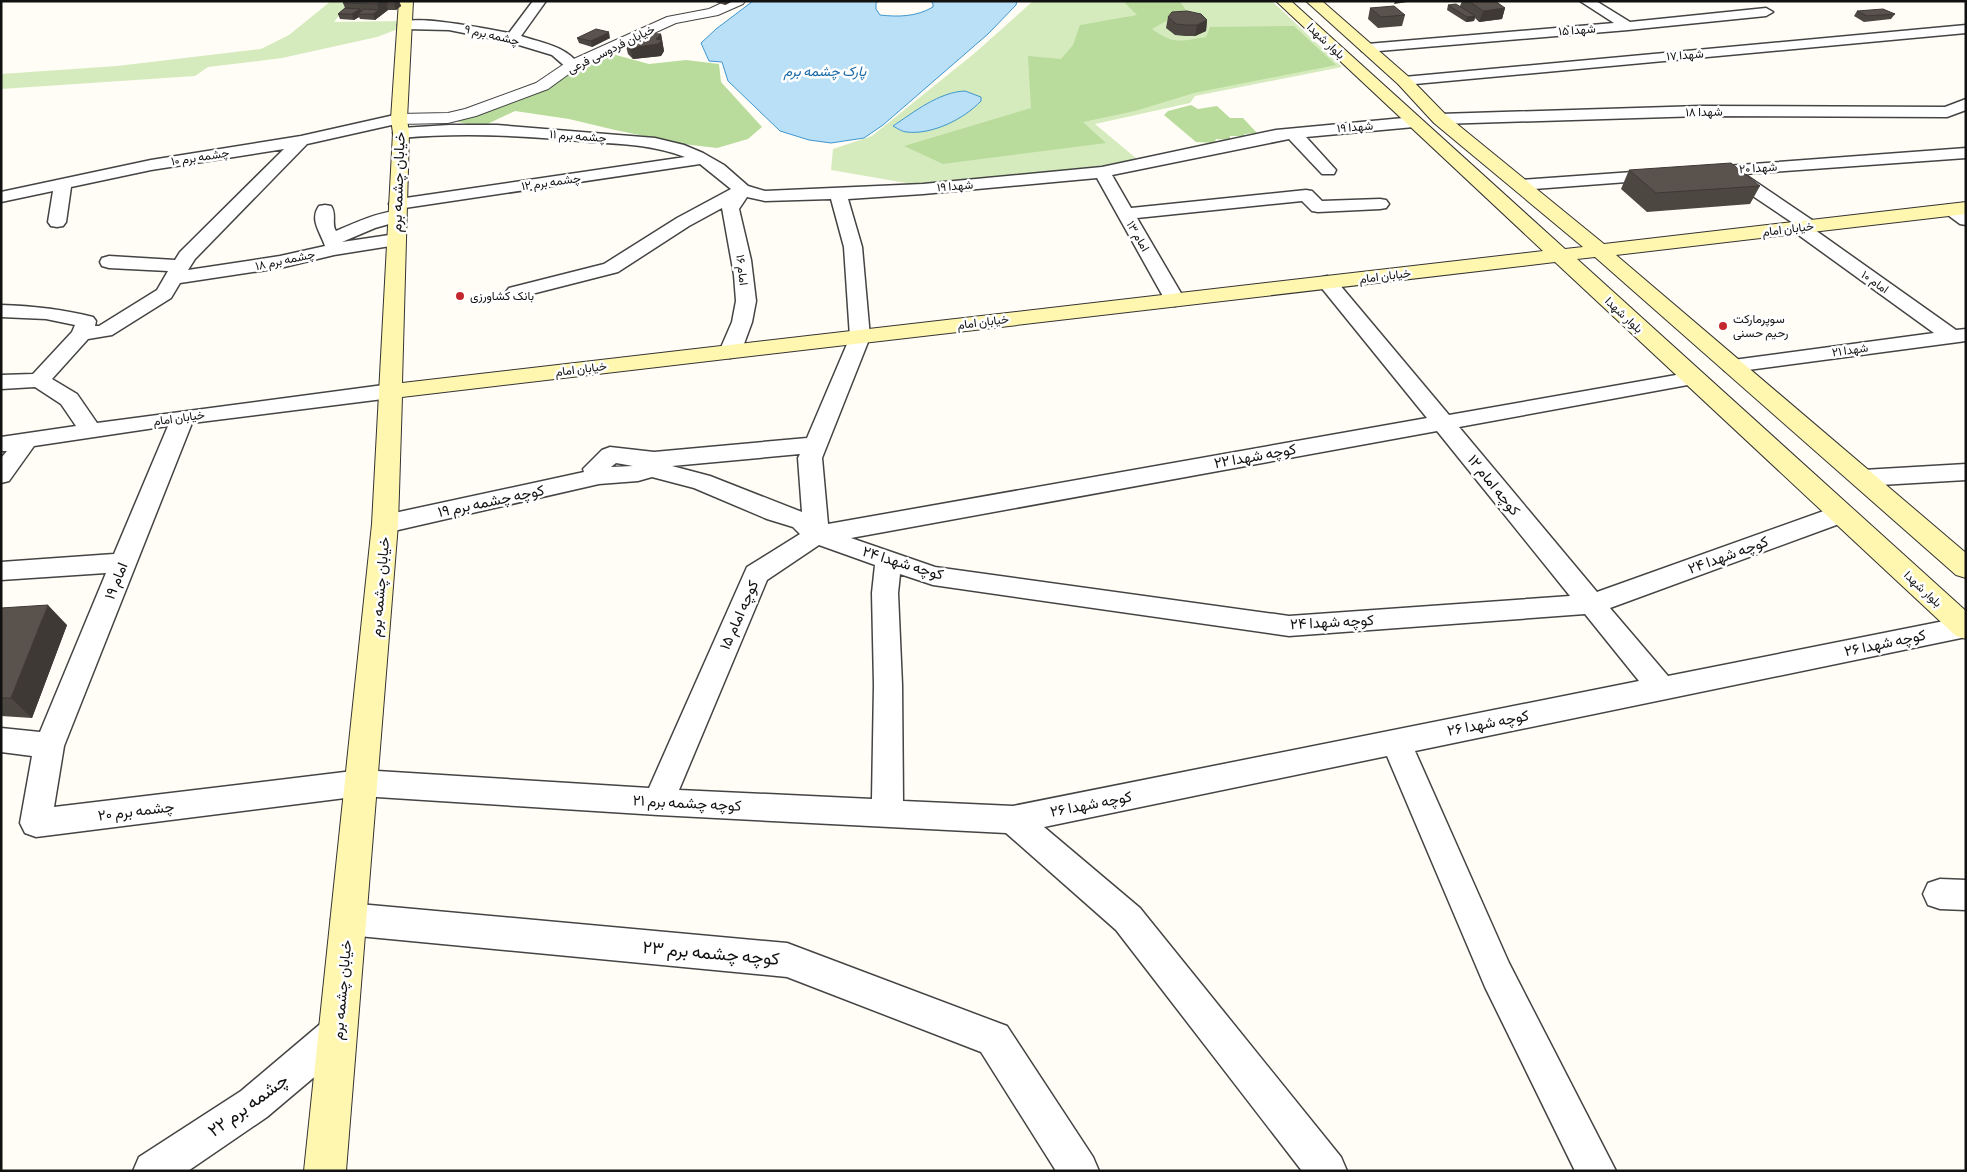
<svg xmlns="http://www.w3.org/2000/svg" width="1967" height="1172" font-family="'Crimson Pro',Vazirmatn,serif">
  <rect width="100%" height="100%" fill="#fffdf5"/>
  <path fill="#d5ebbd" d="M331,1H351L334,22L398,21V29L377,37L282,58L208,67L195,76L1,89V74L117,66L261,49L289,35Z
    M1033,1H1272L1342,67L1195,96L1190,103L1095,124L1137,159L1095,169L918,185L831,170L833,149L872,136L976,52Z"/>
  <path fill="#b9dc9c" d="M1123,1H1180L1189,15L1168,20L1152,29C1174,45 1180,41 1206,37L1210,27L1294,26L1336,65L1194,93L1135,111L1083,122L1106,143L943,164L904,146L1031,108L1028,56L1061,59L1073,45L1080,25L1137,15Z
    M605,52L649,64L686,60L719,64L721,82L762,127L748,139L717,148L683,144L615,130L569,119L515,111L481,127L450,120L494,109L558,82Z
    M1191,105L1198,109L1217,106L1230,118H1243L1257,133L1244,134L1245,136H1230V140L1216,139L1214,143L1196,142L1164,115L1168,111Z"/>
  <path fill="#b9e0f7" stroke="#3f96cf" d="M753,1H879L876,3V9L880,15C898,17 916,17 933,7V4L931,1H1017L1016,5L988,34L883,125L864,138L831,143L809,140L780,131L728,81L722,62L709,61L701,43L716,29Z
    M965,91L981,97V101C964,119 932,135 907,132C902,132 897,128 893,126C914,112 939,92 965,91Z"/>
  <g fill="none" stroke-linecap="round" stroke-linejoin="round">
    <g stroke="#444" stroke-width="3">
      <path id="minor" d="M533,1H546L521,36C542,43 566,46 579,65L577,68H567L552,55L509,42L449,30L405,29L398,25C408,12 491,30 509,33Z
        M1580,1H1596L1630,22L1766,8L1773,12L1766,16L1628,30L1367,52L1362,51L1360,48L1362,45L1367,44L1614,23Z
        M1966,25V33L1404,85L1399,84L1397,81L1399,78L1404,77Z
        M1966,99V110L1947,117L1701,116L1440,124L1434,122L1432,119L1434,116L1440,114L1701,106L1945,107Z
        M399,114L405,116L407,119L405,122L307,144L195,259L188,270L280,256L325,246C321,233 309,220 319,206L325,205L331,206C337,214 331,224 336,231C353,224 386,208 403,212L406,216L403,220L375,228L342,242L396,234L403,236L405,240L403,244L334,255L280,268L180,283L171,298L112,335L88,339L52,379L77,394L97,423L391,384L399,386L402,391L399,396L391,398L192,423L64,746L54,807L361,770L649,788L747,567L800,534L793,527L767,519L694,488L652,477L638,481L599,484L385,533L376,530L373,524L376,518L385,515L584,472L583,469L602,450L610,447L654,452L807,438L850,337L844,247L831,199L765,201L747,197L739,209L751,260L756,301L752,322L741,352L737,356L730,358L723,356L719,352L732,322L736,301L734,275L722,208L689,226L618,272L516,298L509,296L506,292L509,288L604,264L677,218L731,189L700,164L398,209L392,208L389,204L392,200L685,157C654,145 623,144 591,142C528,136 465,132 401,138L395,136L393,133L395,130L401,128L449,125H497L655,138L684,145L703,153L724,165L748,186L765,191L923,184L1102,167L1276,130L1414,117L1420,119L1422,122L1420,125L1414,127L1306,137L1336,170L1334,174H1322L1289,139L1112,175L1131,208L1306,190L1312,191L1322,201L1380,199L1386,200L1389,204L1386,208L1380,209L1318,212L1312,211L1302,201L1137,218L1185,300L1182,304L1175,306L1168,304L1165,300L1097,178L923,194L848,199L862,247L870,337L822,458L828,524L1427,418L1320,286L1317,282L1320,278L1327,276L1334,278L1449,415L1693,372L1701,373L1704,378L1701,383L1693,384L1459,427L1597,592L1832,508L1841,506L1850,508L1853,514L1850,520L1610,608L1668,676L1964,617H1966V637L1415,751L1509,963L1616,1171H1575L1485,987L1387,756L1044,827L1140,908L1341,1157L1347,1171H1302L1116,930L1006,833L658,815L361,796L36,837L25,833L20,823L32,756L1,752V728L40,732L106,573L1,580V562L114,554L168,426L34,446L9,481L1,483V458L7,451H1V437L76,426L61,404L35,387L1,389V375L33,374L72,332L75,325L46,319L1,317V305C33,306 62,309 93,317L96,321L95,326H99L157,290L168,271L109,268L102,266L100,262L102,258L109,256L175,260L180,252L284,149L151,170L71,187L66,222L63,226L57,227L51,226L48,222L53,191L1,202V192L151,160L301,136ZM1437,431L1570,596L1289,616L935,567L851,538ZM800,454L798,458L802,512L710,476L672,466ZM616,463L633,466L611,467ZM819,545L875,565L872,593L874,685L872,799L679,790L767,580ZM900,574L933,585L1289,636L1585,614L1639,681L1013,806L903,801L902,685L898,593Z
        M1966,148V158L1744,174L1815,222L1818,226L1815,230L1956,330L1966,329V341L1733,372L1725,371L1722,366L1725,361L1733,360L1934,333L1793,231L1790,227L1793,223L1723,176H1699L1697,172L1699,168Z
        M1661,170L1667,171L1670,175L1667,179L1521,190L1515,189L1512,185L1515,181L1521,180Z
        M1950,205L1966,212V225L1960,224L1941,210L1944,206Z
        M1966,464V480L1863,486L1855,484L1851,478L1855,472L1863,470Z
        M1940,879L1966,880V910L1940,909L1928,905L1923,894L1928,883Z
        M348,903L787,943L1007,1026L1093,1157L1099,1171H1056L981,1052L787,977L348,935L336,930L331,919L336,908Z
        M338,1015L351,1020L356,1033L351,1046L267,1117L188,1171H133L139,1157L241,1091L325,1020Z"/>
    </g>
    <g stroke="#444" stroke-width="2">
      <path id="tertiary" d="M726,1H745L743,4L718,15L676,23L577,68L548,89L476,116L448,123L399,124L393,123L391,119L393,115L399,114L448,113L465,109L536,83L567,62L667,17L709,9Z"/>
    </g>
    <g stroke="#333" stroke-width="2">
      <path id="secondary" d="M399,1H413L407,119L409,133L402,383L1543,251L1276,1H1291L1565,249L1583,247L1434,123L1398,84L1306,1H1322L1410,78L1446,115L1604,244L1966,202V214L1616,255L1966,553V578L1956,575L1595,257L1577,259L1966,611V639L1956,636L1555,262L402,397L398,524L346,1171H304L372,524L393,133L391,119Z"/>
    </g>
    <use href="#minor" fill="#fff" fill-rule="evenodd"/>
    <use href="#tertiary" fill="#fff" fill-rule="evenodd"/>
    <use href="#secondary" fill="#fff6b0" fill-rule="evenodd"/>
  </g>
  <path fill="#4d4742" d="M345,1H399L401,6L396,10H388L375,20L360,19L359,17L354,20L340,19L338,14L345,8L343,3Z
    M712,1H733L725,5Z
    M1462,1H1495L1505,8L1502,19L1479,22L1475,18L1474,21L1466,22L1447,10L1448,5L1460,6Z
    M1370,8L1405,15L1402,26L1378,28L1368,19Z
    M1857,11L1895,14L1891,19L1864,22L1854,16Z
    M1168,17L1207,20L1206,31L1195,36H1185L1175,35L1166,28Z
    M661,34L664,51L661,56L633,59L628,54L625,42Z
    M577,38H610L592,47L579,43Z
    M1629,170L1760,186L1750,204L1647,212L1621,189Z
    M1,608L67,625L32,718L1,716Z"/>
  <path fill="#3f3936" d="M381,1H396L386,4L388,10L375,20L373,14L379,10L377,4Z
    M398,1H399L401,6L396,10L394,4Z
    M725,1H733L725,5Z
    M1395,1H1414L1394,4Z
    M1505,8L1502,19L1479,22L1483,11Z
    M360,9L362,14H358L359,17L354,20L352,14Z
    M1475,16L1474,21L1466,22L1467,17Z
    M1207,20L1206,31L1195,36L1197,25Z
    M609,32L610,38L592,47L591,41Z
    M661,34L664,51L661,56L633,59L630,48L656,39Z
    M48,605L67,625L32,718L11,698Z"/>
  <path fill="#5a524d" stroke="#3f3936" d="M345,1H381L377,4L343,3Z
    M390,1H398L394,4H386Z
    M1469,1H1495L1505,8L1483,11Z
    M1456,4L1475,16L1467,17L1448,5Z
    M1394,6L1405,15L1381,17L1370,8Z
    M345,8L360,9L352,14H338Z
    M364,9L379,10L373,14H358Z
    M1883,9L1895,14L1867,16L1857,11Z
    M1187,11L1201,14L1207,20L1197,25H1186L1176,24L1168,17L1172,12Z
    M596,29L609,32L591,41L577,38Z
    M637,33L661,34L656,39L662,40L658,44L630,48L625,42L633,39Z
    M1731,163L1760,186L1656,193L1629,170Z
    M48,605L11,698H1V608Z"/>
  <g fill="#c4262e" stroke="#fff" stroke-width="2">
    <circle cx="460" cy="296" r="5"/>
    <circle cx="1723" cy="326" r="5"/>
  </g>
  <g text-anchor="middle" stroke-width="5" stroke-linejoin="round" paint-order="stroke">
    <g font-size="12" fill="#111" stroke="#fff">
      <text transform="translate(1577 30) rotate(-5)" y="4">شهدا ۱۵</text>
      <text transform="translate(492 35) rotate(13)" y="4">چشمه برم ۹</text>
      <text transform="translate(1326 41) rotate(43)" y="4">بلوار شهدا</text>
      <text transform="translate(611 49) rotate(-26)" y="4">خیابان فردوسی فرعی</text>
      <text transform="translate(1685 55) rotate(-5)" y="4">شهدا ۱۷</text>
      <text transform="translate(1704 112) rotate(-1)" y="4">شهدا ۱۸</text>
      <text transform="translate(1355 127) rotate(-5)" y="4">شهدا ۱۹</text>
      <text transform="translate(578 136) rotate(4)" y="4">چشمه برم ۱۱</text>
      <text transform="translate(200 157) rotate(-9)" y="4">چشمه برم ۱۰</text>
      <text transform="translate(1758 168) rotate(-4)" y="4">شهدا ۲۰</text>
      <text transform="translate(551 182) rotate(-8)" y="4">چشمه برم ۱۲</text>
      <text transform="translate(955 186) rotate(-5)" y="4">شهدا ۱۹</text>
      <text transform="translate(1788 229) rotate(-7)" y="4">خیابان امام</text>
      <text transform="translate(1138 236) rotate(60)" y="4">امام ۱۳</text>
      <text transform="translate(285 260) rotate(-12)" y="4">چشمه برم ۱۸</text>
      <text transform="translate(742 270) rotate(83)" y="4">امام ۱۶</text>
      <text transform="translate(1385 276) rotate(-7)" y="4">خیابان امام</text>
      <text transform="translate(1875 282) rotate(35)" y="4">امام ۱۰</text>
      <text transform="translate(1624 315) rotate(43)" y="4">بلوار شهدا</text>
      <text transform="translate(983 322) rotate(-7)" y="4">خیابان امام</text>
      <text transform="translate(1850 350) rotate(-8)" y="4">شهدا ۲۱</text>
      <text transform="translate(581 369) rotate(-7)" y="4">خیابان امام</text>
      <text transform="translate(179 418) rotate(-8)" y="4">خیابان امام</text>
      <text transform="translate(1923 589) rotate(43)" y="4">بلوار شهدا</text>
    </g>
    <g font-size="12" fill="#111" stroke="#fff" text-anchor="start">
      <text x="470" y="300">بانک کشاورزی</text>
      <text x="1733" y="323">سوپرمارکت<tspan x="1733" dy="14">رحیم حسنی</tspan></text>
    </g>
    <g font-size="14" font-style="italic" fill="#1768a6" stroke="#fff">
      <text x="825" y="76">پارک چشمه برم</text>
    </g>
    <g font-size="15" fill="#111" stroke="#fff">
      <text transform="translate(398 182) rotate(-88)" y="5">خیابان چشمه برم</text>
      <text transform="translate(1255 456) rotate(-10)" y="5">کوچه شهدا ۲۲</text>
      <text transform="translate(1494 485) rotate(51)" y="5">کوچه امام ۱۲</text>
      <text transform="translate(491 501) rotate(-12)" y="5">کوچه چشمه برم ۱۹</text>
      <text transform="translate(1728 555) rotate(-20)" y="5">کوچه شهدا ۲۴</text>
      <text transform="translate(903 563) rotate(17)" y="5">کوچه شهدا ۲۴</text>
      <text transform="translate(116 581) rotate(-68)" y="5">امام ۱۹</text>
      <text transform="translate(380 587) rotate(-85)" y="5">خیابان چشمه برم</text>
      <text transform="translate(739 615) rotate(-66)" y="5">کوچه امام ۱۵</text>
      <text transform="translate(1332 622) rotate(-3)" y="5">کوچه شهدا ۲۴</text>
      <text transform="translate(1885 643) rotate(-12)" y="5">کوچه شهدا ۲۶</text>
      <text transform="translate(1488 723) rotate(-11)" y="5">کوچه شهدا ۲۶</text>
      <text transform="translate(687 803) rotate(3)" y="5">کوچه چشمه برم ۲۱</text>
      <text transform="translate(1091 804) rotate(-11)" y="5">کوچه شهدا ۲۶</text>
      <text transform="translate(136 811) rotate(-7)" y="5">چشمه برم ۲۰</text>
      <text transform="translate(342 990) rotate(-85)" y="5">خیابان چشمه برم</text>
    </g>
    <g font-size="18" fill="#111" stroke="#fff">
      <text transform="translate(711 953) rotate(5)" y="6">کوچه چشمه برم ۲۳</text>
      <text transform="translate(248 1105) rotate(-36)" y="6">چشمه برم ۲۲</text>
    </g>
  </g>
  <rect width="1967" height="1172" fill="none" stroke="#111111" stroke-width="5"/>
</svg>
